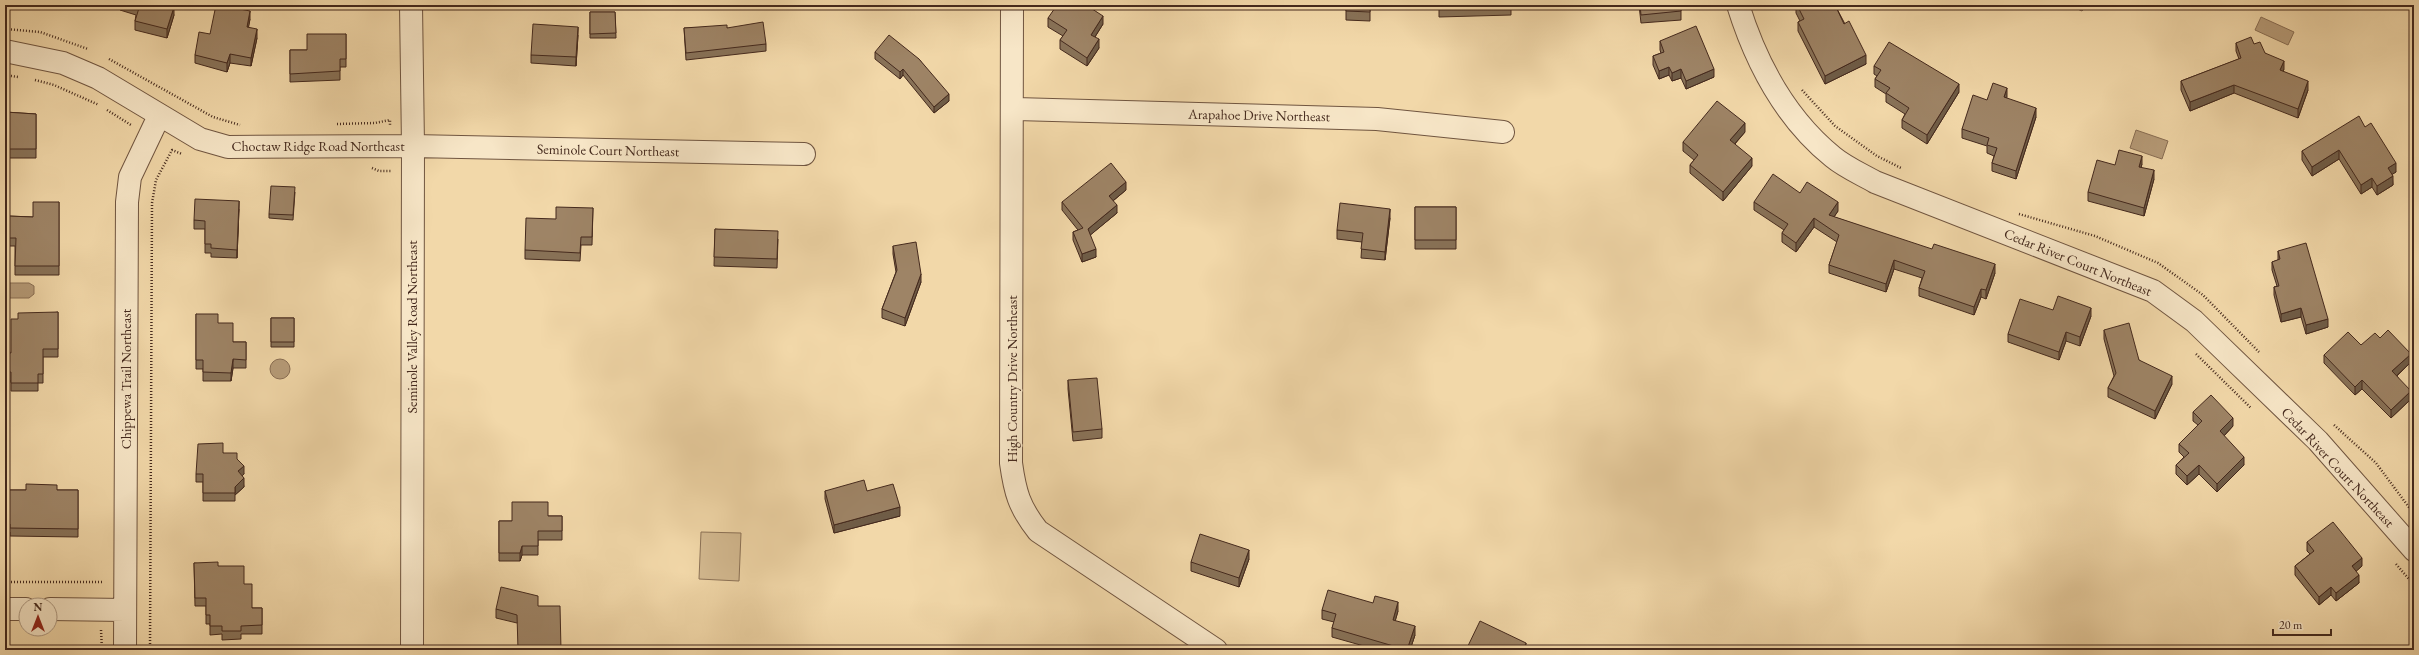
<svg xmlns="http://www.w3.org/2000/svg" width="2419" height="655" font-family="'EB Garamond',serif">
  <rect width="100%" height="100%" fill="#f2d8a9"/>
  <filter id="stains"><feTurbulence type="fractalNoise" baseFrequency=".005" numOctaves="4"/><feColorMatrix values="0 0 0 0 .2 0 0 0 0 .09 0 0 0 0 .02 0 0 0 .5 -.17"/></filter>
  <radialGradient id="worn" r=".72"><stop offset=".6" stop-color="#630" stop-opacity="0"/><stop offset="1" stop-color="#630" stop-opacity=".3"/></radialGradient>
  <path fill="#d4ba91" stroke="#8c7257" d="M701,532L741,533L739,581L699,579Z"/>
  <path fill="#b79c79" stroke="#896e54" d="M2068,5H2087L2082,11Z
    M2261,17L2294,32L2288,45L2255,30Z
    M2136,130L2168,141L2162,159L2130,148Z
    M5,283H29L34,286V294L29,298H5Z
    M270 369a10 10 0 1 1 20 0a10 10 0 1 1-20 0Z"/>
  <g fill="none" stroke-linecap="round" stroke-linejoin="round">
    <g stroke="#705540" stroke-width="24">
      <path id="minor" d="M411,5L413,146L412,650
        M1012,5L1011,463C1015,492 1019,507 1038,531L1216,650
        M1738,5C1756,63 1785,118 1833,157C1845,167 1861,174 1875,182L2153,291L2194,321L2318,441L2414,550
        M5,51L63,63L98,78L200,139L228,147L413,146L804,154
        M1014,109L1377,119L1503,132
        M5,609H26
        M50,609L125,610
        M125,650L127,202L130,177L159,116"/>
    </g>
    <path stroke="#44291d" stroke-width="2.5" stroke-dasharray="1 2" stroke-linecap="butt" d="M5,29L40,32L88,49
      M109,59L213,117L240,125
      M5,75L18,77
      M35,80L54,85L99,105
      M1802,90L1835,126L1877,156L1901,168
      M107,110L131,125
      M337,124L375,123L390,120V125
      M372,168L379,171H391
      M2019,214L2095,236L2158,263L2203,295L2259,352
      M2196,354L2251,408
      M2334,425L2376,463L2414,514
      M2396,564L2414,585
      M5,582H104
      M31,630H44
      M101,630L102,650
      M150,650L152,203L156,180L172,150L182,154"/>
    <use href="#minor" stroke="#f7e6c7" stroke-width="22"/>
  </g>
  <path fill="#887258" stroke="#44291d" d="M120,5H168L174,15L167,38L135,30V21L136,15L120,10Z
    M1309,5H1346V6Z
    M1346,5H1370V21L1346,20Z
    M1439,5H1511V15L1439,17Z
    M1639,5H1681V20L1641,23Z
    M1796,5H1835L1866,64L1825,84L1798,31V22L1800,21L1796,13Z
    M590,12H615L616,38H590Z
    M1048,18L1103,24L1095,37L1099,48L1087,66L1060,49V40L1063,36L1048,27Z
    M250,19L248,28L257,38L251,66L230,63L227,72L195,63V55L210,34Z
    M684,28H727L766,44V51L686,60Z
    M346,34V67H340V80L290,82V50H307Z
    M578,35L576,66L531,63V55Z
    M1660,41L1714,77L1686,89L1681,78L1672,81L1669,75L1659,79L1653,65V56L1661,53L1660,50Z
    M2236,43L2254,44L2284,69L2283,71L2308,90L2298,118L2234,93L2190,111L2181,90V81L2239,59L2236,51Z
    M875,52L919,59L949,101L934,113L903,75L900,79L875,59Z
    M1874,66L1959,92L1927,144L1902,128V120L1905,114L1886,102V94L1875,87V79L1877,76L1874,74Z
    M2007,97L2006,98L2036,117L2016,179L1992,171V163L1994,156L1987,153V146L1962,138V129L1987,100Z
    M5,112L36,114V158H5Z
    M2365,127L2396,172L2392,174L2393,185L2377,195L2372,187L2361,194L2339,159L2312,176L2302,160V151Z
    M1745,132L1735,144L1752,166L1723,201L1690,173V165L1694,160L1683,151V142Z
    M2142,164L2141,167L2154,179L2144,216L2088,201V192L2115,165Z
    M1126,190L1113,201L1117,213L1090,235L1096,257L1082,262L1073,240V232L1078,230L1062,210V202Z
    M295,192L293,220L269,218V214Z
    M1800,193L1838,211L1834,217L1995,273L1986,299L1981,297L1974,315L1919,296V288L1922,278L1894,269L1886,292L1829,273V265L1837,242L1814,227L1796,252L1782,242V233L1784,230L1754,210V202Z
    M59,202V275H15V246H8V216L33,217Z
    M1415,207H1456V249H1415Z
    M593,208L592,245H581L580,261L525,259V250L556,219Z
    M239,209L237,258L211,257V253H205V229H194V220Z
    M1390,218L1385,260L1361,258L1362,242L1337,239V230Z
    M715,229L778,239L777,268L714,266Z
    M893,246L921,282L905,326L882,318V309L896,272L893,254Z
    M2278,251L2328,327L2306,334L2301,317L2281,322L2274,295V287L2277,286L2272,270V262L2278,260Z
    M2053,310L2091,316L2080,346L2066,341L2059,360L2008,342V334Z
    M58,312V357H43V383H38V391H11V381H6V353H11L18,319Z
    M196,314L218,323L233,342H246V368H233L231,381H203V369H196Z
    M271,318H294V347H271Z
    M2104,330L2139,360L2172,384L2155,419L2108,397V388L2114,376L2104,339Z
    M2380,338L2411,362L2397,376L2411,399L2391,418L2362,389L2355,395L2324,363V355L2361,345Z
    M1068,380L1102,429V438L1073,441L1068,389Z
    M2193,412L2233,426L2224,436L2244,465L2217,492L2199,474L2187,485L2176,474V465L2184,457L2179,452V444L2198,425L2193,421Z
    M223,453L237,459L244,474L242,476L244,487L235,495V501H203V482H196V474Z
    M5,490H78V537L10,536V532H5Z
    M825,491H867L900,516L834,533L825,499Z
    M548,516H562V540H538V555H522L520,561H499V521H512Z
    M2307,542L2362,566L2356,571L2359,583L2336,601L2331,595L2319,605L2295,575V566L2310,554L2307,551Z
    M1249,559L1239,587L1191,571V562Z
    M194,563L218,566L244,584L252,608H262V634H241V639L222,640V634L210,635V624H206V606H195Z
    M538,606L517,623L496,618V609Z
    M1322,610L1398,611L1395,621L1415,635L1410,650H1378L1332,637V628L1334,622L1322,619Z"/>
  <path fill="#6f5c47" stroke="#44291d" d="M174,7V15L167,38V29Z
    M250,11V19L247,36V27Z
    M1103,16V24L1091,43V35Z
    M578,27V35L576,66V57Z
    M257,29V38L251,66V58Z
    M1099,39V48L1087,66V58Z
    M230,54V63L227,72V63Z
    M1866,55V64L1825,84V76Z
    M2284,61V69L2280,78V70Z
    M1669,67V75L1659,79V71Z
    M903,69V75L900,79V72Z
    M1681,69V78L1672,81V73Z
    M1714,69V77L1686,89V81Z
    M2308,81V90L2298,118V109Z
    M1959,84V92L1927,144V135Z
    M2234,85V93L2190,111V102Z
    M2007,88V97L2004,106V97Z
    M949,94V101L934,113V107Z
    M2036,108V117L2016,179V171Z
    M1745,123V132L1730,149V140Z
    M2339,150V159L2312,176V167Z
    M2142,156V164L2139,175V167Z
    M1752,158V166L1723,201V192Z
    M2396,163V172L2388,177V168Z
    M2154,170V179L2144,216V208Z
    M2393,176V185L2377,195V186Z
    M2372,178V187L2361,194V185Z
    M1126,182V190L1109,204V196Z
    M239,201V209L237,258V250Z
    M1838,202V211L1829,224V215Z
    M1117,205V213L1088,237V229Z
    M1390,209V218L1385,260V252Z
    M1814,218V227L1796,252V243Z
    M1096,249V257L1082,262V254Z
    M1894,260V269L1886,292V284Z
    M1995,264V273L1986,299V290Z
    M921,274V282L905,326V318Z
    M1981,289V297L1974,315V307Z
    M2091,308V316L2080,346V337Z
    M2301,308V317L2281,322V314Z
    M2328,319V327L2306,334V325Z
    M2066,332V341L2059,360V352Z
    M2411,354V362L2392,380V371Z
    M233,359V368L231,381V373Z
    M2172,376V384L2155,419V411Z
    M2362,380V389L2355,395V387Z
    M2411,391V399L2391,418V410Z
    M2233,418V426L2220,440V431Z
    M2244,457V465L2217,492V484Z
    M2199,465V474L2187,485V476Z
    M244,466V474L238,480V471Z
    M244,478V487L235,495V487Z
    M900,507V516L834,533V525Z
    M522,546V555L520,561V553Z
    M1249,550V559L1239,587V578Z
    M2362,558V566L2352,575V566Z
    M2359,575V583L2336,601V593Z
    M2331,587V595L2319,605V597Z
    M1398,602V611L1393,629V620Z
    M1415,626V635L1410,650H1407Z
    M1526,643V650H1523Z"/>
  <path fill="#9e8466" stroke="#44291d" d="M131,5H168L174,7L167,29L135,21L139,8Z
    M216,5H220L250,11L247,27L257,29L251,58L230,54L227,63L195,55L199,32L210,34Z
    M1057,5H1086L1103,16L1091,35L1099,39L1087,58L1060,40L1067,30L1048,18Z
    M1346,5H1370V12L1346,11Z
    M1439,5H1511V7L1439,9Z
    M1640,5H1681V11L1641,15Z
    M1797,5H1835L1844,24L1849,21L1866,55L1825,76L1798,22L1804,19Z
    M590,12H615L616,33L590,34Z
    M763,22L766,44L686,53L684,28L727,25V28Z
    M533,24L578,27L576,57L531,55Z
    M1696,26L1714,69L1686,81L1681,69L1672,73L1669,67L1659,71L1653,56L1664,52L1660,41Z
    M307,34H346V59H340V71L290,74V50H307Z
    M889,35L919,59L949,94L934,107L903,69L900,72L875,52Z
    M2251,37L2254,44L2260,42L2265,53L2284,61L2280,70L2308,81L2298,109L2234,85L2190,102L2181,81L2241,58L2236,43Z
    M1889,42L1959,84L1927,135L1902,120L1909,108L1886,93L1890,88L1875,79L1881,70L1874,66Z
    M1993,83L2007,88L2004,97L2036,108L2016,171L1992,163L1997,148L1987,145L1989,138L1962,129L1973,95L1987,100Z
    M1717,101L1745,123L1730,140L1752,158L1723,192L1690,165L1698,155L1683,142Z
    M5,112L36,114V149H5Z
    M2359,116L2365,127L2371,123L2396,163L2388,168L2393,176L2377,186L2372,178L2361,185L2339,150L2312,167L2302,151Z
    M2119,150L2142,156L2139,167L2154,170L2144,208L2088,192L2097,160L2115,165Z
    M1111,163L1126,182L1109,196L1117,205L1088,229L1096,249L1082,254L1073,232L1083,228L1062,202Z
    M1773,174L1800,193L1807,182L1838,202L1829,215L1932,249L1934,244L1995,264L1986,290L1981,289L1974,307L1919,288L1925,271L1894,260L1886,284L1829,265L1839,235L1814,218L1796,243L1782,233L1788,224L1754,202Z
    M271,186L295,187L293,215L269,214Z
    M195,199L239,201L237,250L211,248V244H205V221L194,220Z
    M33,202H59V266H15L16,238H8V216L33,217Z
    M1340,203L1390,209L1385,252L1361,249L1363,233L1337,230Z
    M556,207L593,208L592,237H581L580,253L525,250L526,218L556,219Z
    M1415,207H1456V240H1415Z
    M715,229L778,231L777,259L714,257Z
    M916,242L921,274L905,318L882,309L897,270L893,246Z
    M2306,243L2328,319L2306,325L2301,308L2281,314L2274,287L2279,286L2272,262L2280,259L2278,251Z
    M2058,296L2091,308L2080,337L2066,332L2059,352L2008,334L2020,299L2053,310Z
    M58,312V349H43V374H38V383H11V372H6V353H11V319H18V313Z
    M196,314H218V323H233V342H246V360L233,359L231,373L203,372V360H196Z
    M271,318H294V342H271Z
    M2129,323L2139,360L2172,376L2155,411L2108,388L2116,373L2104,330Z
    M2388,330L2411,354L2392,371L2411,391L2391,410L2362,380L2355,387L2324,355L2348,332L2361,345L2375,333L2380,338Z
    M1097,378L1102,429L1073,432L1068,380Z
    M2211,395L2233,418L2220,431L2244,457L2217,484L2199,465L2187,476L2176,465L2189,453L2179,444L2202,421L2193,412Z
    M223,443V453H237V459L244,466L238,471L244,478L235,487V493H203V474H196L198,444Z
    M864,480L867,491L893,484L900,507L834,525L825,491Z
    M26,484L57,485V490H78V529L10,528V524L5,523V490H26Z
    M512,502H548V516H562V531H538V546H522L520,553H499V521H512Z
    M2333,522L2362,558L2352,566L2359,575L2336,593L2331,587L2319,597L2295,566L2314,551L2307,542Z
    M1200,534L1249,550L1239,578L1191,562Z
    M218,562V566H244V584H252V608H262V625L241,626V631H222V626H210V615H206V598H195L194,563Z
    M501,587L538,596V606H560L561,650H518L517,615L496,609Z
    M1328,590L1373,603L1375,596L1398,602L1393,620L1415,626L1407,650L1332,628L1336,614L1322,610Z
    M1480,621L1526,643L1523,650H1466Z"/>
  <g text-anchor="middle" stroke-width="3" stroke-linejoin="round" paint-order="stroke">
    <g font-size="14" fill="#44291d" stroke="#f7e6c7">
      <text transform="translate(1259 115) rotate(1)" y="5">Arapahoe Drive Northeast</text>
      <text x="318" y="151">Choctaw Ridge Road Northeast</text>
      <text transform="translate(608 150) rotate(1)" y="5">Seminole Court Northeast</text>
      <text transform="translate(2078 262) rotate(22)" y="5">Cedar River Court Northeast</text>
      <text transform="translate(412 327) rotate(-90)" y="5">Seminole Valley Road Northeast</text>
      <text transform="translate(126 379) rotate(-90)" y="5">Chippewa Trail Northeast</text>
      <text transform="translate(1012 379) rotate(-90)" y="5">High Country Drive Northeast</text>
      <text transform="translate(2338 467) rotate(47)" y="5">Cedar River Court Northeast</text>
    </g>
  </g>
  <rect width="2419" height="655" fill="none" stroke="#f2d8a9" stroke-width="20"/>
  <rect x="6" y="6" width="2407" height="643" fill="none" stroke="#44291d" stroke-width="2"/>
  <rect x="10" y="10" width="2399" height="635" fill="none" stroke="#44291d"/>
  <g transform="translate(38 617)"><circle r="19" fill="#f7e6c7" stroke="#af9a83"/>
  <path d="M0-3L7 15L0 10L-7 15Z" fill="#8f2418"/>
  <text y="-6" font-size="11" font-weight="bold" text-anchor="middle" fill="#44291d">N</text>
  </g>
  <path d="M2273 629v6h58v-6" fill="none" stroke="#44291d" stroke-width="2"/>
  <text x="2279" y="629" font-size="12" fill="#44291d" stroke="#f7e6c7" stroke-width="3" paint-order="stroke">20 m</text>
  <rect width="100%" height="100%" filter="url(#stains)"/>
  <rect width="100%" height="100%" fill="url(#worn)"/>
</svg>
